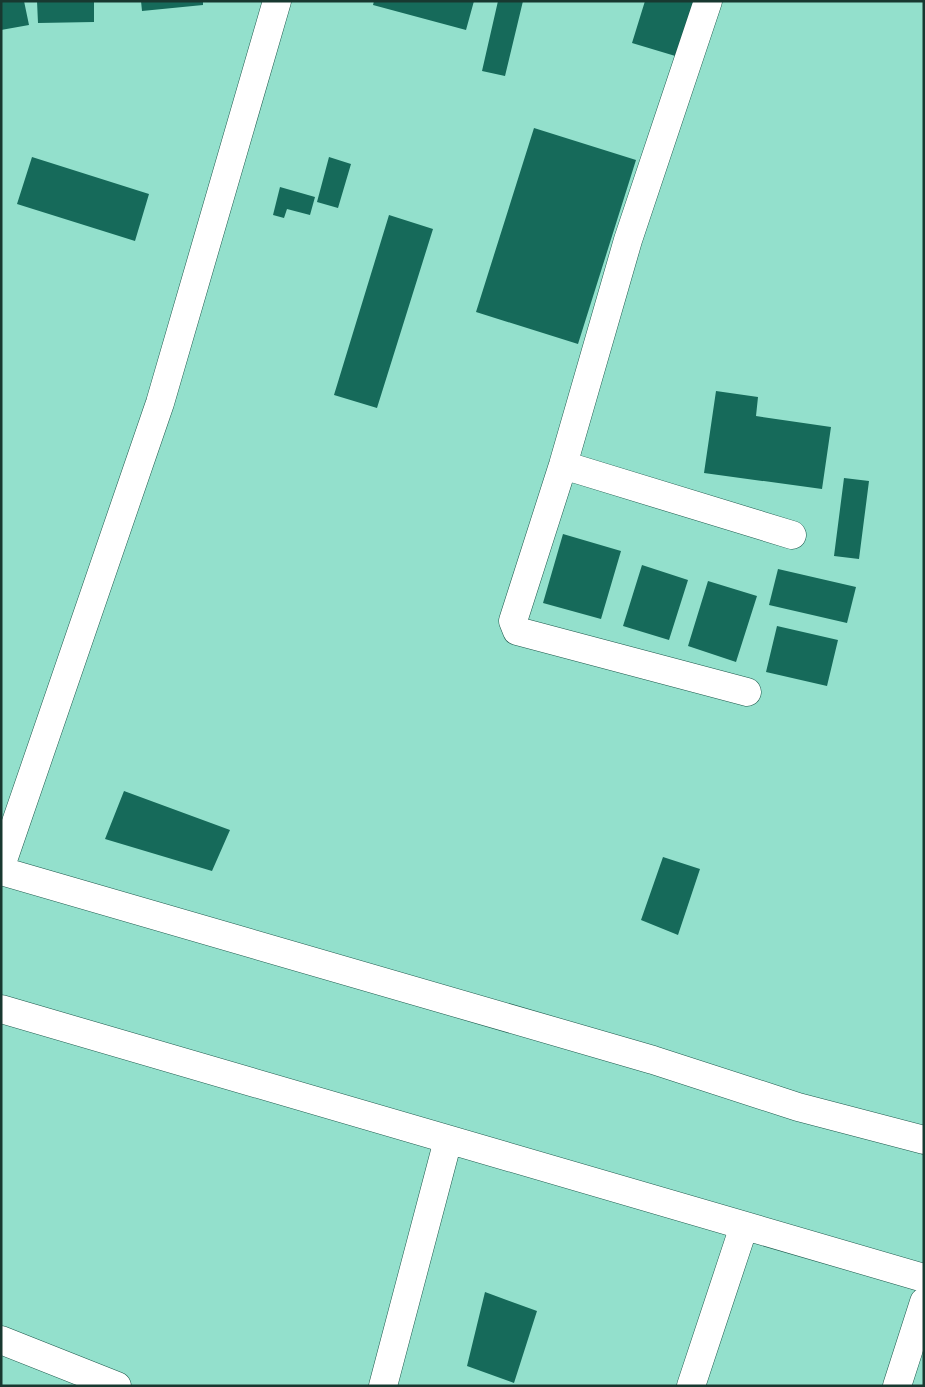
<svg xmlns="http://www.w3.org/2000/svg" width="925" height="1387" font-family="'Fira Sans',sans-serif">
  <rect width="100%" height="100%" fill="#93e0cc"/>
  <path fill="#166a5a" d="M1,1H24L29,25L1,30Z
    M37,1H94V22L38,23Z
    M141,1H203V5L142,11Z
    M374,1H474L466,30L373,5Z
    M498,1H523L505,76L482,71Z
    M645,1H699L682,58L632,43Z
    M534,128L636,160L578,344L476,312Z
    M32,157L149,194L135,241L17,204Z
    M329,157L351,164L338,208L317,202Z
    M280,187L315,197L310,215L287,209L284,218L273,215Z
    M389,215L433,229L377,408L334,395Z
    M716,391L758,397L756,416L831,427L822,489L704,473Z
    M844,478L869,481L859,559L834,556Z
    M563,534L621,551L601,619L543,603Z
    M642,565L688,580L669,640L623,626Z
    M778,569L856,587L847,623L769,605Z
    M708,581L757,596L736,662L688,646Z
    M777,626L838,640L827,686L766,672Z
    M124,791L230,830L212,871L105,839Z
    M663,857L700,869L678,935L641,920Z
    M485,1292L537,1311L514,1383L467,1366Z"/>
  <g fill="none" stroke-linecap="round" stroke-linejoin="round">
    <g stroke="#1d594c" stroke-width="29">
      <path id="minor" d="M708,1L628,240L563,465L513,621L517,631L747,692
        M563,465L792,535
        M1,866L160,403L277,1
        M1,871L653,1060L798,1107L924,1140
        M1,1009L924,1278
        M1,1340L117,1386
        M383,1386L448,1140
        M691,1386L744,1226
        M897,1386L924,1302"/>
    </g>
    <use href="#minor" stroke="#fff" stroke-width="28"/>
  </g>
  <rect width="925" height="1387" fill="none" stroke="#183830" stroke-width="5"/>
</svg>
